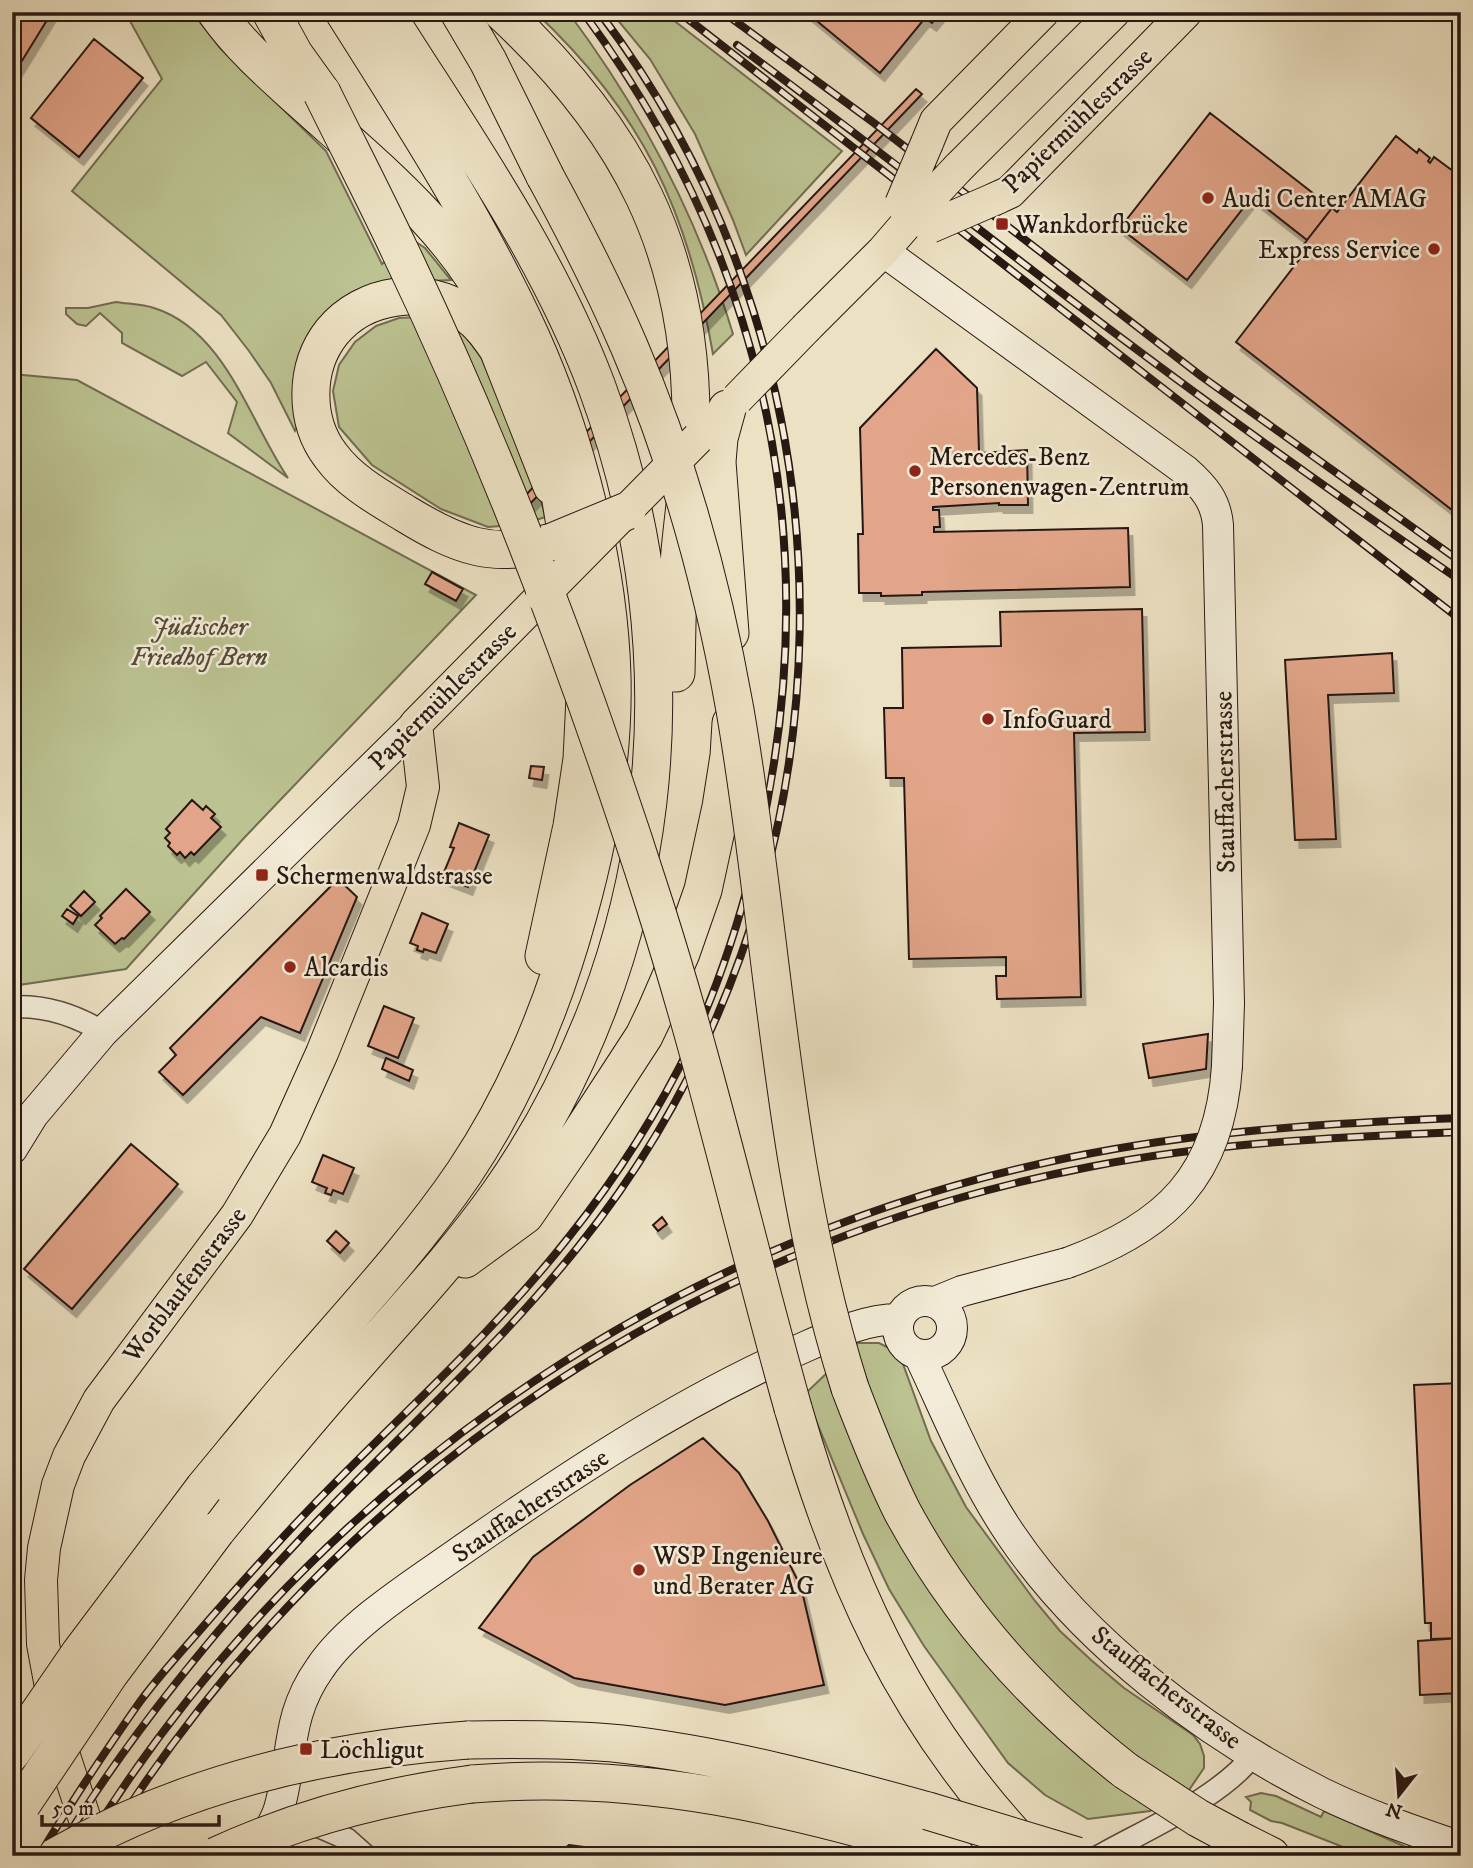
<svg xmlns="http://www.w3.org/2000/svg" width="1473" height="1868" font-family="'IM FELL DW Pica',serif">
  <defs>
    <filter id="shadow"><feDropShadow dx="4.5" dy="8" stdDeviation="0" flood-color="#0004"/></filter>
  </defs>
  <rect width="100%" height="100%" fill="#ece1c3"/>
  <filter id="stains"><feTurbulence type="fractalNoise" baseFrequency=".00286" numOctaves="4"/><feColorMatrix values="0 0 0 0 .2 0 0 0 0 .09 0 0 0 0 .02 0 0 0 .5 -.17"/></filter>
  <radialGradient id="worn" r=".72"><stop offset=".6" stop-color="#630" stop-opacity="0"/><stop offset="1" stop-color="#630" stop-opacity=".3"/></radialGradient>
  <path fill="#bcc291" stroke="#726d52" stroke-width="2" d="M125,12H192L220,48L326,151L382,264L410,238L425,248L451,280L410,282L375,292L295,431L271,383L249,351L221,315L72,191L162,79Z
    M535,12H568C642,111 697,215 733,334L713,354C688,211 643,113 535,12Z
    M611,12H663L842,151L746,255L733,220L695,134L650,59Z
    M116,302C128,304 142,304 154,308C225,330 250,422 288,478L228,433L237,402L206,362L182,376L122,343V333L100,313L86,326L77,324L66,314V308H88Z
    M419,317L440,321L464,334L482,359L504,411L535,474L545,517L525,524L488,527L441,509L372,465L339,427L333,391L339,365L355,342L376,326L399,318Z
    M12,374L77,380L476,595L244,838L126,969L12,986Z
    M858,1343H879L899,1353L931,1441L966,1507L1035,1601L1060,1631L1091,1660L1124,1688L1193,1735L1200,1744L1204,1756V1768L1189,1790L1150,1811L1088,1819L1045,1795L1008,1763L924,1646L889,1589L863,1534L805,1394Z
    M1261,1793L1276,1796L1321,1817L1324,1811L1406,1847L1434,1856H1360L1361,1854L1282,1823L1271,1821L1250,1810L1251,1802L1246,1797Z"/>
  <path fill="#e2a589" stroke="#281812" stroke-width="2" filter="url(#shadow)" d="M12,12H52L12,77Z
    M806,12H941L932,23L925,18L880,73Z
    M94,39L143,78L79,157L31,118Z
    M916,89L922,94L526,508L520,501Z
    M1210,113L1332,208L1307,240L1252,197L1187,280L1120,228Z
    M1396,136L1417,153L1419,149L1430,158L1428,161L1430,163L1434,157L1461,177V517L1236,342L1305,252L1301,249L1307,240L1332,208L1337,212Z
    M936,349L977,388L979,451L981,453L1027,450L1028,505H999V503L933,507V510H939L940,527H934V532L1128,528L1130,587L922,592V595L881,596V593H859L858,534H863L860,428Z
    M432,572L463,589L456,601L425,584Z
    M1142,609L1145,732L1074,733L1081,997L997,999L996,976H1006V957L909,959L904,778H886L884,708H903L902,648L1001,646L1000,612Z
    M1392,653L1394,693L1328,695L1336,839L1295,840L1285,660Z
    M531,766L544,767L542,780L529,778Z
    M192,800L203,810L206,806L215,814L211,818L221,827L194,855L191,852L185,858L180,852L177,855L168,846L170,843L165,838L170,833L166,829Z
    M459,823L489,835L468,887L442,877L454,848L450,847Z
    M338,879L357,897L300,1033L261,1017L183,1095L159,1072L176,1055L170,1048Z
    M126,889L150,912L124,939L122,938L115,944L95,925L102,918L100,916Z
    M84,891L95,902L81,916L70,906Z
    M67,909L78,916L73,924L62,916Z
    M422,913L448,924L436,953L424,949L423,952L417,950L418,946L410,943Z
    M384,1006L414,1018L398,1058L368,1046Z
    M1208,1034L1206,1069L1149,1078L1143,1044Z
    M386,1058L413,1070L409,1081L382,1069Z
    M131,1144L178,1184L72,1309L24,1269Z
    M323,1155L354,1168L343,1194L333,1190L331,1195L325,1193L327,1188L312,1182Z
    M662,1217L667,1224L658,1231L653,1225Z
    M336,1231L349,1243L340,1253L327,1241Z
    M1461,1383V1638L1431,1639V1623H1425L1414,1385Z
    M703,1438L739,1473L768,1521L801,1587L824,1685L725,1705L574,1678L479,1628L533,1557L630,1485Z
    M1461,1638V1693L1420,1695L1418,1641Z
    M569,1845L614,1851L618,1856H554Z"/>
  <g fill="none" stroke-linecap="round" stroke-linejoin="round">
    <g stroke="#594a3e" stroke-width="24">
      <path id="street" d="M12,1007C46,1005 75,1015 103,1032
        M306,1821L347,1839L366,1856
        M1099,1856C1147,1829 1222,1797 1254,1754"/>
    </g>
    <g stroke="#281812" stroke-width="32">
      <path id="secondary" d="M883,251L1186,471C1204,487 1216,501 1218,525L1229,1003L1227,1066
        M12,1149L33,1115L103,1032L416,724
        M898 1328a27 27 0 1 1 54 0a27 27 0 1 1-54 0Z
        M935,1302L962,1291L1067,1263
        M919,1355C948,1416 973,1479 1011,1535C1084,1643 1206,1735 1322,1793C1367,1815 1414,1831 1461,1847
        M260,1847C266,1835 275,1822 279,1809C294,1757 285,1717 320,1668C350,1623 417,1582 462,1550C567,1477 672,1407 789,1354C824,1339 860,1319 899,1319"/>
    </g>
    <g stroke="#281812" stroke-width="34">
      <path id="primary" d="M927,143L936,121L1043,12
        M958,168L1114,12
        M997,198L1010,192L1186,12
        M807,327L883,251L914,215
        M97,1856L64,1756L43,1644L41,1580L44,1548L58,1485L69,1456L99,1400L237,1215L285,1135L322,1053L414,825L423,787L416,724L542,596"/>
    </g>
    <g stroke="#281812" stroke-width="39">
      <path id="highway" d="M216,12C240,46 271,73 302,101C374,166 454,229 498,319
        M271,12L294,54L322,93
        M459,12L488,61L545,176
        M502,12C628,129 692,250 691,423C691,466 684,508 680,551C677,591 677,632 676,673
        M727,409L719,438L717,462L730,633
        M552,542C493,560 457,545 406,514C380,498 350,482 331,456C304,421 304,367 332,332C364,293 426,284 467,314C480,323 489,336 498,349L552,486
        M544,956L572,826L582,759L585,698L579,606L574,561L564,519L554,457
        M465,1259L525,1215L575,1142L644,1036L655,1013L681,953L703,890L721,807L729,756L731,723
        M850,1388C866,1430 882,1471 902,1511C957,1613 1035,1700 1126,1771
        M793,1408C842,1578 903,1717 1026,1848
        M204,1488C238,1447 271,1406 306,1366C361,1303 417,1242 464,1173C517,1094 553,1006 578,915C600,837 614,756 612,676C609,566 576,437 531,337C479,223 411,118 344,12
        M216,1531C261,1476 307,1420 355,1366C404,1310 456,1255 499,1194C665,957 697,658 597,387C547,253 461,133 385,12
        M468,1740C519,1739 571,1739 622,1744C726,1756 827,1783 928,1811
        M472,1784C642,1770 794,1807 956,1856
        M1239,1840L1271,1856"/>
    </g>
    <use href="#street" stroke="#f3ecd8" stroke-width="21"/>
    <use href="#secondary" stroke="#f3ecd8" stroke-width="30"/>
    <use href="#primary" stroke="#ece1c3" stroke-width="32"/>
    <use href="#highway" stroke="#ece1c3" stroke-width="37"/>
    <g stroke="#281812" stroke-width="8">
      <path id="rail" d="M679,12L1461,620
        M723,12L874,123L1201,376L1461,562
        M737,45C867,140 992,241 1120,337C1232,421 1346,502 1461,581
        M39,1856C70,1804 104,1753 139,1703C158,1677 180,1653 201,1629C241,1583 281,1538 324,1494C406,1410 495,1331 568,1238C617,1177 660,1109 694,1038C719,983 738,925 753,866C805,660 797,454 719,255C685,168 638,87 583,12
        M55,1856C126,1739 211,1634 304,1535C395,1439 495,1351 578,1247C864,891 876,378 599,12
        M79,1856C296,1498 657,1242 1067,1158C1197,1131 1329,1123 1461,1118
        M97,1856C319,1495 671,1248 1089,1167C1211,1143 1337,1137 1461,1132"/>
    </g>
    <use href="#rail" stroke="#f3ecd8" stroke-width="5" stroke-dasharray="16" stroke-linecap="butt"/>
    <g stroke="#281812" stroke-width="32" stroke-linecap="butt">
      <path id="secondary-bridge" d="M1067,1263C1167,1227 1220,1175 1227,1066"/>
    </g>
    <g stroke="#281812" stroke-width="34" stroke-linecap="butt">
      <path id="primary-bridge" d="M901,204L927,143
        M914,215L958,168
        M930,227L997,198
        M737,399L807,327
        M542,596L698,438"/>
    </g>
    <g stroke="#281812" stroke-width="39" stroke-linecap="butt">
      <path id="highway-bridge" d="M322,93C348,146 375,198 400,251C501,462 584,683 655,906C708,1072 746,1241 793,1408
        M545,176C575,231 604,288 629,346C679,462 713,586 735,710C774,936 780,1168 850,1388
        M552,542L627,511
        M12,1752L80,1653L204,1488
        M1126,1771L1198,1818L1239,1840
        M22,1804L110,1673L216,1531
        M928,1811L1077,1856
        M57,1856C182,1784 325,1750 468,1740
        M216,1856C298,1818 382,1796 472,1784"/>
    </g>
    <use href="#secondary-bridge" stroke="#f3ecd8" stroke-width="30"/>
    <use href="#primary-bridge" stroke="#ece1c3" stroke-width="32"/>
    <use href="#highway-bridge" stroke="#ece1c3" stroke-width="37"/>
  </g>
  <g fill="#8f2418" stroke="#f3ecd8" stroke-width="2.5">
    <circle cx="1208" cy="198" r="7"/>
    <rect x="995" y="217" width="14" height="14" rx="3.5"/>
    <circle cx="1434" cy="249" r="7"/>
    <circle cx="915" cy="471" r="7"/>
    <circle cx="988" cy="719" r="7"/>
    <rect x="255" y="868" width="14" height="14" rx="3.5"/>
    <circle cx="290" cy="967" r="7"/>
    <circle cx="639" cy="1570" r="7"/>
    <rect x="299" y="1742" width="14" height="14" rx="3.5"/>
  </g>
  <g text-anchor="middle" stroke-width="5" stroke-linejoin="round" paint-order="stroke">
    <g font-size="26" fill="#281812" stroke="#f3ecd8">
      <text transform="translate(1077 120) rotate(-44)" y="9">Papiermühlestrasse</text>
      <text transform="translate(442 696) rotate(-45)" y="9">Papiermühlestrasse</text>
      <text transform="translate(1224 782) rotate(-91)" y="9">Stauffacherstrasse</text>
      <text transform="translate(184 1284) rotate(-53)" y="9">Worblaufenstrasse</text>
      <text transform="translate(530 1505) rotate(-34)" y="9">Stauffacherstrasse</text>
      <text transform="translate(1167 1687) rotate(38)" y="9">Stauffacherstrasse</text>
    </g>
    <g font-size="26" fill="#281812" stroke="#f3ecd8" text-anchor="start">
      <text x="1222" y="207">Audi Center AMAG</text>
      <text x="1016" y="233">Wankdorfbrücke</text>
      <text x="1420" y="258" text-anchor="end">Express Service</text>
      <text x="929" y="465">Mercedes-Benz<tspan x="929" dy="30">Personenwagen-Zentrum</tspan></text>
      <text x="1002" y="728">InfoGuard</text>
      <text x="276" y="884">Schermenwaldstrasse</text>
      <text x="304" y="976">Alcardis</text>
      <text x="653" y="1564">WSP Ingenieure<tspan x="653" dy="30">und Berater AG</tspan></text>
      <text x="320" y="1758">Löchligut</text>
    </g>
    <g font-size="26" font-style="italic" fill="#544b38" stroke="#f3ecd8">
      <text x="199" y="635">Jüdischer<tspan x="199" dy="30">Friedhof Bern</tspan></text>
    </g>
  </g>
  <rect width="1473" height="1868" fill="none" stroke="#ece1c3" stroke-width="42"/>
  <rect x="14" y="14" width="1445" height="1840" fill="none" stroke="#281812" stroke-width="3.5"/>
  <rect x="21" y="21" width="1431" height="1826" fill="none" stroke="#281812" stroke-width="2"/>
  <g transform="translate(1399 1795) rotate(197)" stroke="#f3ecd8" stroke-width="5" paint-order="stroke">
  <path d="M0-5L12 26L0 18L-12 26Z" fill="#281812"/>
  <text y="-10" font-size="19" font-weight="bold" text-anchor="middle" fill="#281812">N</text>
  </g>
  <path d="M42 1815v10h177v-10" fill="none" stroke="#281812" stroke-width="3.5"/>
  <text x="52" y="1815" font-size="21" fill="#281812" stroke="#f3ecd8" stroke-width="5" paint-order="stroke">50 m</text>
  <rect width="100%" height="100%" filter="url(#stains)"/>
  <rect width="100%" height="100%" fill="url(#worn)"/>
</svg>
